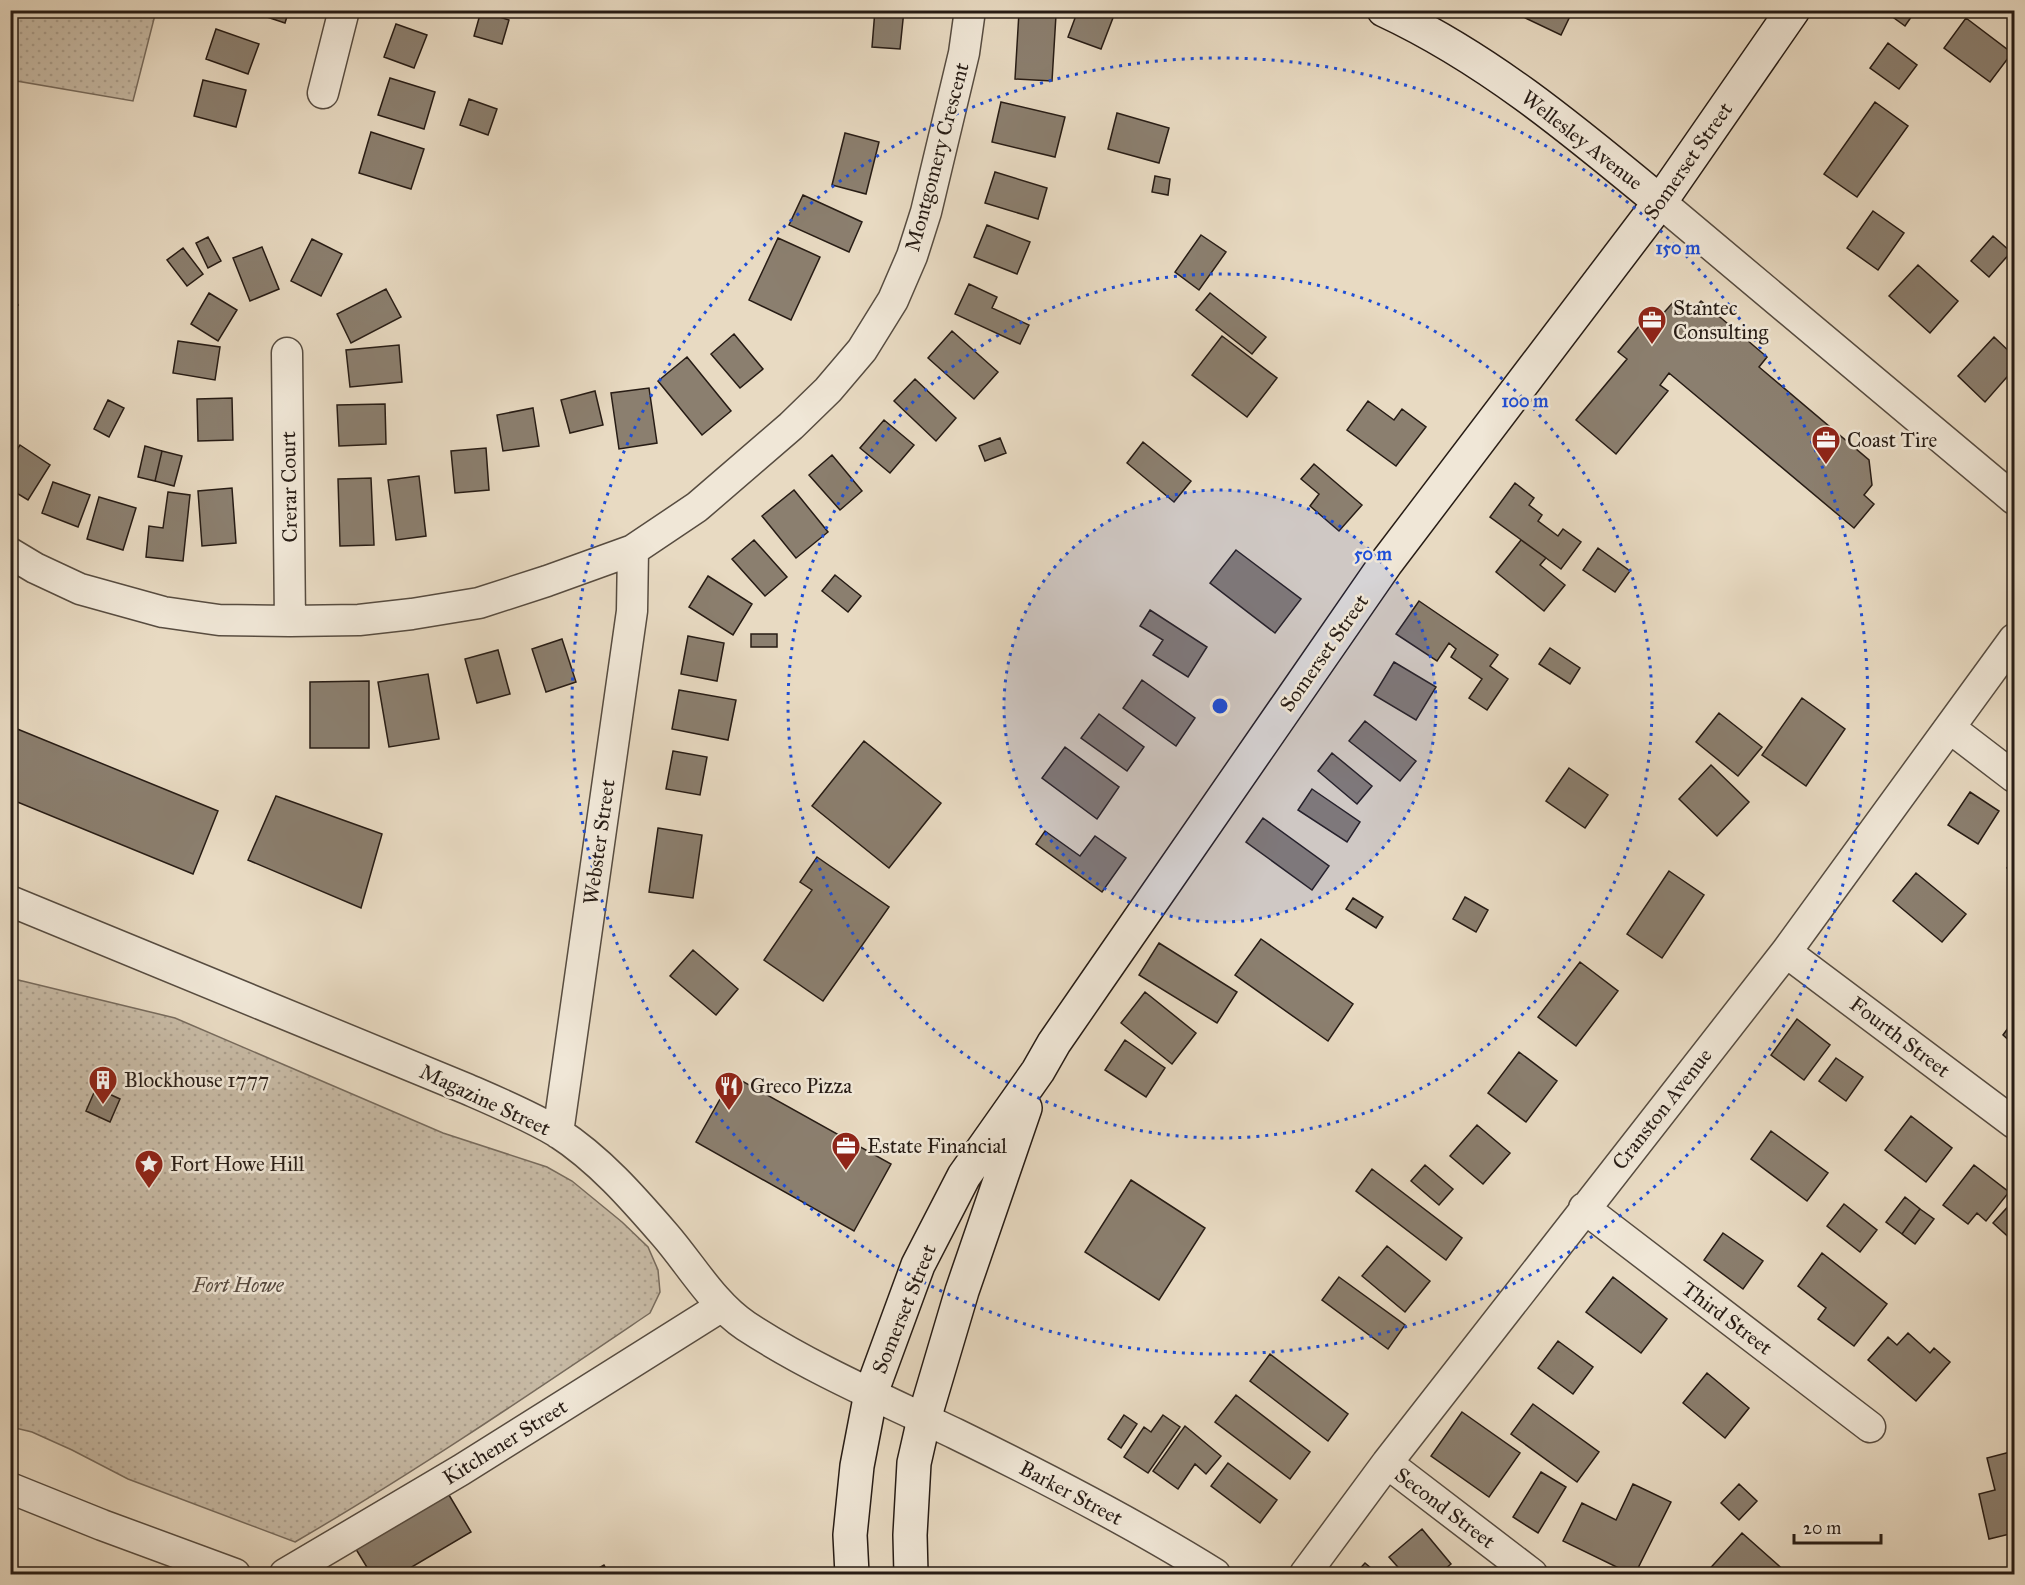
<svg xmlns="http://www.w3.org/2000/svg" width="2025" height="1585" font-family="'IM FELL Great Primer',serif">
  <defs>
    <pattern id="green-dots" width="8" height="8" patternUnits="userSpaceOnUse" patternTransform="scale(1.5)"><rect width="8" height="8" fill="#c7baa5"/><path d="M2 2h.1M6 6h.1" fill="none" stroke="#ab9f8d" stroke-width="1.8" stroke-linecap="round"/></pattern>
  </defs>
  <rect width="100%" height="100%" fill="#e8dac2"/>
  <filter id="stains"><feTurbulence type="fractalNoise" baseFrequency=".00333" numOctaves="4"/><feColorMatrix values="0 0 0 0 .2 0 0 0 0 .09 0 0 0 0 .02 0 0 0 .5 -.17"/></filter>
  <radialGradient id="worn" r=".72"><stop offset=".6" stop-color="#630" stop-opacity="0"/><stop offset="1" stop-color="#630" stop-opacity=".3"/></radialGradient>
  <path fill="url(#green-dots)" stroke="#776b5d" stroke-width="1.5" d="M10,11H156L133,101L11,80Z
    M10,978L175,1018L443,1133L547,1167L572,1181L622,1222L648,1247L658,1270L660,1292L650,1313C533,1392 417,1471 295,1542L128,1479L72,1450L32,1432L11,1427Z"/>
  <path fill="#8b7f6f" stroke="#271c15" stroke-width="1.5" d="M246,10H289L285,23Z
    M875,10H904L900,49L872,47Z
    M1078,10H1116L1101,49L1068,37Z
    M1516,10H1573L1561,35L1515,13Z
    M1883,10H1916L1905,26Z
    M481,11L509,20L502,44L474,36Z
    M1019,12L1056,15L1052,81L1015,79Z
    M1966,18L2012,53L1990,82L1944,48Z
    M396,24L427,35L414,68L384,57Z
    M216,29L259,44L248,74L206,59Z
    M1888,43L1917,65L1899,89L1870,68Z
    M390,78L435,92L424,129L378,115Z
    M203,80L246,90L236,127L194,116Z
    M469,99L497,109L488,135L460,125Z
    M1001,102L1065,117L1055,157L992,142Z
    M1875,102L1908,126L1857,197L1824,174Z
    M1117,113L1169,128L1159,163L1108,149Z
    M371,132L424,149L411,189L359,173Z
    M845,133L879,142L866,194L832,185Z
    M995,172L1047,188L1038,219L985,203Z
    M1155,176L1170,179L1168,195L1152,192Z
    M803,195L862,222L849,252L789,225Z
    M1873,211L1904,233L1878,270L1847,248Z
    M987,225L1030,242L1017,274L974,257Z
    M1201,235L1226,252L1199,290L1175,272Z
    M1993,236L2011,252L1989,277L1971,261Z
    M208,237L221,261L208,268L196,243Z
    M778,238L820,257L791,320L749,300Z
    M312,239L342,254L321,296L291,281Z
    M262,247L279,289L250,301L233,258Z
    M183,248L203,274L187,286L167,260Z
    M1918,265L1958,301L1930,333L1889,296Z
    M969,284L997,297L992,308L1029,325L1020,344L955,314Z
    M10,288L18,305L10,308Z
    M386,289L401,317L351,343L337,314Z
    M209,293L237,310L218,341L191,324Z
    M1210,293L1266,337L1252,354L1196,310Z
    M1676,299L1691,312L1701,301L1767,357L1759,367L1869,460L1872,485L1864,495L1874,504L1854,528L1669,373L1660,385L1668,391L1616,454L1576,420L1627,359L1618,352L1653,309L1661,316Z
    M952,331L998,372L974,399L928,358Z
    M734,334L763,369L740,388L711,354Z
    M1222,336L1277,378L1247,417L1192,375Z
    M1994,337L2014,356V369L1985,402L1958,376Z
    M178,341L220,347L215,380L173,373Z
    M399,345L402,382L350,387L346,350Z
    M687,357L731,411L702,435L658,381Z
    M915,379L956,418L936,441L894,401Z
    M649,388L657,443L619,449L611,393Z
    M595,391L603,425L570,433L561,400Z
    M232,398L233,440L198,441L197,399Z
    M108,400L124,408L109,437L94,429Z
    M1368,401L1394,420L1402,409L1426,427L1396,466L1347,430Z
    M385,404L386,444L339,446L337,405Z
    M533,408L539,446L503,451L497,415Z
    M884,420L914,445L890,473L860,448Z
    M1000,438L1006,453L985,461L979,446Z
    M1143,442L1191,481L1174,502L1127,463Z
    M20,445L50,465L28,500L10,489V460Z
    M145,446L162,451L155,481L138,477Z
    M486,448L489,490L455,493L451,451Z
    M162,451L182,456L174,486L155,481Z
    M832,455L862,491L840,510L809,475Z
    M1314,464L1362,505L1339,531L1310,506L1319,494L1301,479Z
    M419,476L426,536L396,540L388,480Z
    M371,478L374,545L340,546L338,479Z
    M53,482L90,495L78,527L42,513Z
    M1515,483L1534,498L1529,505L1542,515L1538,521L1558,536L1563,529L1581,542L1561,569L1490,517Z
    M232,488L236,543L202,546L198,491Z
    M794,490L828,532L796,558L762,516Z
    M168,492L190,495L183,561L146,557L149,526L163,528Z
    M99,497L136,508L123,550L87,539Z
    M754,540L787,577L765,596L732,559Z
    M1521,540L1546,558L1540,565L1565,585L1544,611L1496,572Z
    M1598,548L1630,571L1615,592L1583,570Z
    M1236,550L1301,599L1275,633L1210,583Z
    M835,575L861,596L848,612L822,591Z
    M708,576L752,604L733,635L689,607Z
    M1419,601L1498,655L1490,666L1508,679L1487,710L1469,698L1482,679L1451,657L1456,649L1449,643L1437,661L1396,634Z
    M1150,610L1207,647L1188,677L1153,655L1163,640L1140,626Z
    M751,634H777V647H751Z
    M688,636L724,643L717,681L681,674Z
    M562,639L576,682L546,692L532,649Z
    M1550,648L1580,668L1570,684L1539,664Z
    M498,650L510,694L477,703L465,659Z
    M1394,662L1436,687L1416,720L1374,695Z
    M428,674L439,739L389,747L378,682Z
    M1142,680L1195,718L1176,746L1123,708Z
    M369,681V748H310V682Z
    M679,690L736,700L728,740L672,729Z
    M1802,698L1845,729L1806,786L1762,755Z
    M1719,713L1762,747L1738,776L1696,742Z
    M1099,714L1144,747L1127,771L1081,738Z
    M1365,721L1416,761L1400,781L1349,741Z
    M10,726L218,811L193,874L10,799Z
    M864,741L941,803L889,868L812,806Z
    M1065,747L1119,787L1097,819L1042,778Z
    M673,751L707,757L700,795L666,789Z
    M1332,753L1372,786L1357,804L1318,771Z
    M1711,765L1749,802L1717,836L1679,799Z
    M1569,768L1608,795L1585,828L1546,801Z
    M1312,789L1360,822L1347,842L1298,810Z
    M1970,792L1999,811L1978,844L1948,825Z
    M276,796L382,834L361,908L248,860Z
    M1263,818L1329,866L1312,890L1246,842Z
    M658,828L702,835L693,898L649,892Z
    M1045,831L1080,856L1095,836L1126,858L1102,892L1036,844Z
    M817,857L889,907L823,1001L764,960L812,890L800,882Z
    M2014,859V874L2007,868Z
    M1669,871L1704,895L1662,958L1627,934Z
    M1916,873L1966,914L1942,942L1893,901Z
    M1465,897L1488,910L1476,932L1453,919Z
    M1353,898L1383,917L1376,928L1346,909Z
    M1261,939L1353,1004L1328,1041L1235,975Z
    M1159,943L1237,992L1217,1023L1139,975Z
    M693,950L738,989L716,1015L670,976Z
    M1580,962L1618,991L1576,1046L1538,1017Z
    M1145,992L1196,1033L1172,1064L1121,1023Z
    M1797,1019L1830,1045L1804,1080L1771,1055Z
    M2014,1020V1045L2003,1035Z
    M1125,1040L1165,1068L1146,1097L1105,1070Z
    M1519,1052L1557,1081L1526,1122L1488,1093Z
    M1836,1058L1863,1077L1846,1101L1819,1081Z
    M733,1076L891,1164L854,1231L696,1142Z
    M96,1088L120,1099L110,1122L86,1111Z
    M1911,1116L1952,1148L1926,1182L1885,1150Z
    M1477,1125L1510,1153L1483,1184L1450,1156Z
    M1771,1131L1828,1173L1807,1201L1751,1159Z
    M1425,1165L1453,1189L1439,1205L1411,1181Z
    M1974,1165L2009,1192L1986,1221L1977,1213L1968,1224L1943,1205Z
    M1372,1169L1462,1238L1446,1260L1356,1191Z
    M1131,1180L1205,1228L1159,1300L1085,1252Z
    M1905,1197L1920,1209L1902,1234L1886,1222Z
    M2014,1200V1242L1993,1223Z
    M1844,1204L1877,1230L1860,1252L1827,1226Z
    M1920,1209L1934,1219L1915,1244L1902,1234Z
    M1723,1233L1763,1261L1743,1289L1704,1260Z
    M1387,1246L1430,1281L1405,1312L1362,1276Z
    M1822,1253L1887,1304L1854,1346L1818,1319L1826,1308L1798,1286Z
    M1339,1277L1405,1325L1388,1349L1322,1300Z
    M1613,1277L1667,1319L1641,1353L1586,1312Z
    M1908,1333L1930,1353L1934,1348L1950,1362L1916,1401L1868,1360L1888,1337L1897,1345Z
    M1558,1341L1593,1367L1573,1394L1538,1368Z
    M1270,1354L1348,1414L1328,1441L1250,1381Z
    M1707,1373L1749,1408L1725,1438L1683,1403Z
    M1236,1395L1310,1452L1290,1479L1215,1422Z
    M1533,1404L1599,1452L1577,1482L1511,1434Z
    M1462,1412L1520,1453L1489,1497L1431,1456Z
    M1124,1415L1137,1424L1121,1448L1108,1439Z
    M1163,1415L1180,1427L1148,1473L1124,1457L1144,1427L1151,1432Z
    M1185,1426L1221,1456L1206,1474L1195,1464L1178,1489L1153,1471Z
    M2014,1451V1533L1989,1539L1979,1494L1995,1490L1987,1458Z
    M1228,1463L1277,1500L1260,1523L1211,1486Z
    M1541,1472L1566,1487L1538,1533L1513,1517Z
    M1633,1484L1671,1502L1635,1574H1631L1563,1541L1582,1503L1616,1520Z
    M1739,1484L1757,1501L1739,1520L1721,1503Z
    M446,1490L471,1532L400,1574H371L354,1546Z
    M1422,1529L1451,1564L1439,1574H1404L1389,1557Z
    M1742,1533L1788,1574H1705Z
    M10,1559L19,1574H10Z
    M1365,1563L1378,1574H1355Z
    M604,1565L609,1574H588Z"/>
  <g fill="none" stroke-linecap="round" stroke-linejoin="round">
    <g stroke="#574c40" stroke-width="33">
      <path id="street" d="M323,93L344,10
        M1660,202L2014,499
        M287,353L290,621
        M10,553L35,568L80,589L163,612L219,620L290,621L359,620L412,614L479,603L547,581L633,550L697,507L791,426L828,390L862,350L893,300L912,256L926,212L964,53L970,10
        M1950,728L2014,777
        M10,901L467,1089C497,1102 528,1115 557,1132C599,1159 633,1198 665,1235C691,1265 713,1304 746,1326C812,1369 885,1400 956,1434C1044,1477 1132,1522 1215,1574
        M1786,952L2014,1123
        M558,1133L632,611L633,550
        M1584,1208L1870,1427
        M1387,1463L1532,1574
        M10,1488L102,1525L235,1574
        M285,1574L461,1470L722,1306
        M1305,1574L1387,1463L1786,952L2014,639"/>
    </g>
    <g stroke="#271c15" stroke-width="36">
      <path id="secondary" d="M1384,10C1487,58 1573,130 1660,202
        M852,1574L850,1535L857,1466L871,1393L918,1265L964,1176L1038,1071L1054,1043L1094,985L1386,563L1660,202L1793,10
        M911,1574L910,1535L914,1463L924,1419L962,1291L1025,1108"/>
    </g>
    <use href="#street" stroke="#f0e7d7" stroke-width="30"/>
    <use href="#secondary" stroke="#f0e7d7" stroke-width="33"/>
  </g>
  <circle cx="1220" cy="706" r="216" fill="#1d4ed8" fill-opacity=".12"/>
  <g fill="none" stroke="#1d4ed8" stroke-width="3" stroke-dasharray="3 6">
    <circle cx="1220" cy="706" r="216"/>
    <circle cx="1220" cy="706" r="432"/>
    <circle cx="1220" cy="706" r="648"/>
  </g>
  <defs>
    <g id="office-pin" transform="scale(1.5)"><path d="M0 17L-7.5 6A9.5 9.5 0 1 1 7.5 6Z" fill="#8f2418" stroke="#f0e7d7"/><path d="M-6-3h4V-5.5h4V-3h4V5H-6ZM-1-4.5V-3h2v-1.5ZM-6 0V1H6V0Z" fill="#fff"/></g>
    <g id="building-pin" transform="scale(1.5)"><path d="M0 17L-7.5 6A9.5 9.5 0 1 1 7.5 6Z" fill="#8f2418" stroke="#f0e7d7"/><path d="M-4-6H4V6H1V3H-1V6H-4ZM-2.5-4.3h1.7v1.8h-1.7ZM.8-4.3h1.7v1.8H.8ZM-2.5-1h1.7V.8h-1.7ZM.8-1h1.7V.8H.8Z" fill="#fff"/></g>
    <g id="restaurant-pin" transform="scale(1.5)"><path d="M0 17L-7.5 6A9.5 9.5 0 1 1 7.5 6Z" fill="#8f2418" stroke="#f0e7d7"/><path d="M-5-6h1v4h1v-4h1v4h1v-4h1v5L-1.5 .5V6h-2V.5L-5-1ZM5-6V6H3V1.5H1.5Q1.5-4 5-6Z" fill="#fff"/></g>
    <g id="sight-pin" transform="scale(1.5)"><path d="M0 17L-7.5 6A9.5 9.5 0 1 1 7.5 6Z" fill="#8f2418" stroke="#f0e7d7"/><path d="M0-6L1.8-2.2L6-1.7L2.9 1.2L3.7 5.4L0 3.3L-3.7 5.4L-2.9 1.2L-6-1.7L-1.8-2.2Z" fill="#fff"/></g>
  </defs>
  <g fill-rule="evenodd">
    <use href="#office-pin" x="1652" y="320"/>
    <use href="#office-pin" x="1826" y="440"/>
    <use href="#building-pin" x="103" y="1080"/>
    <use href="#restaurant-pin" x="729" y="1086"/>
    <use href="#office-pin" x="846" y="1146"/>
    <use href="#sight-pin" x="149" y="1164"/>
  </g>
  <g text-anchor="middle" stroke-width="5" stroke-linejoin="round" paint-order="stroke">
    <g font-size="21" fill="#271c15" stroke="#f0e7d7">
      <text transform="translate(1582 140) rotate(38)" y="7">Wellesley Avenue</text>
      <text transform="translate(937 157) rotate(-75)" y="7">Montgomery Crescent</text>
      <text transform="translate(1688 161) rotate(-55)" y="7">Somerset Street</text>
      <text transform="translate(289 487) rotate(-91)" y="7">Crerar Court</text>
      <text transform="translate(1324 653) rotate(-55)" y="7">Somerset Street</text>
      <text transform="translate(599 842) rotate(-82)" y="7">Webster Street</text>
      <text transform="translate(1900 1037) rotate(37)" y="7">Fourth Street</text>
      <text transform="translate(485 1100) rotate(25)" y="7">Magazine Street</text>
      <text transform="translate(1662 1109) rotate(-52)" y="7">Cranston Avenue</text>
      <text transform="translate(904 1309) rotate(-68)" y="7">Somerset Street</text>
      <text transform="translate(1727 1318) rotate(37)" y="7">Third Street</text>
      <text transform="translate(505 1442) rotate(-32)" y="7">Kitchener Street</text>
      <text transform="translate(1071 1493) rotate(28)" y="7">Barker Street</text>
      <text transform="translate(1445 1508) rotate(37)" y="7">Second Street</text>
    </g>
    <g font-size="21" fill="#271c15" stroke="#f0e7d7" text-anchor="start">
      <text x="1673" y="315">Stantec<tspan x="1673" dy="24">Consulting</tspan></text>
      <text x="1847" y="447">Coast Tire</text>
      <text x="124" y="1087">Blockhouse 1777</text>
      <text x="750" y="1093">Greco Pizza</text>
      <text x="867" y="1153">Estate Financial</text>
      <text x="170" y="1171">Fort Howe Hill</text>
    </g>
    <g font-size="21" font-style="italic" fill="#574b40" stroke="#f0e7d7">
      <text x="238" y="1292">Fort Howe</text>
    </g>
  </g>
  <circle cx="1220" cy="706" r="9" fill="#1d4ed8" stroke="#f0e7d7" stroke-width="3"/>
  <g font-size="18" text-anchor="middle" font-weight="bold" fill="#1d4ed8" stroke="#f0e7d7" stroke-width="5" stroke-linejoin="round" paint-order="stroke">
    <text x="1678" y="254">150 m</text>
    <text x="1525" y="407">100 m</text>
    <text x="1373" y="560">50 m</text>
  </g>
  <rect width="2025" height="1585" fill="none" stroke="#e8dac2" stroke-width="36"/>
  <rect x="12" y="12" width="2001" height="1561" fill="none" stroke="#271c15" stroke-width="3"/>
  <rect x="18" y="18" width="1989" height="1549" fill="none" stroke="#271c15" stroke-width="1.5"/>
  <path d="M1794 1534v9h87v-9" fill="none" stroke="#271c15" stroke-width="3"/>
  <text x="1803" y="1534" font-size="18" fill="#271c15" stroke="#f0e7d7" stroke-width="4.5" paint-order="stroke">20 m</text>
  <rect width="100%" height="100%" filter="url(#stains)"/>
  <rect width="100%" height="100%" fill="url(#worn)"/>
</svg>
